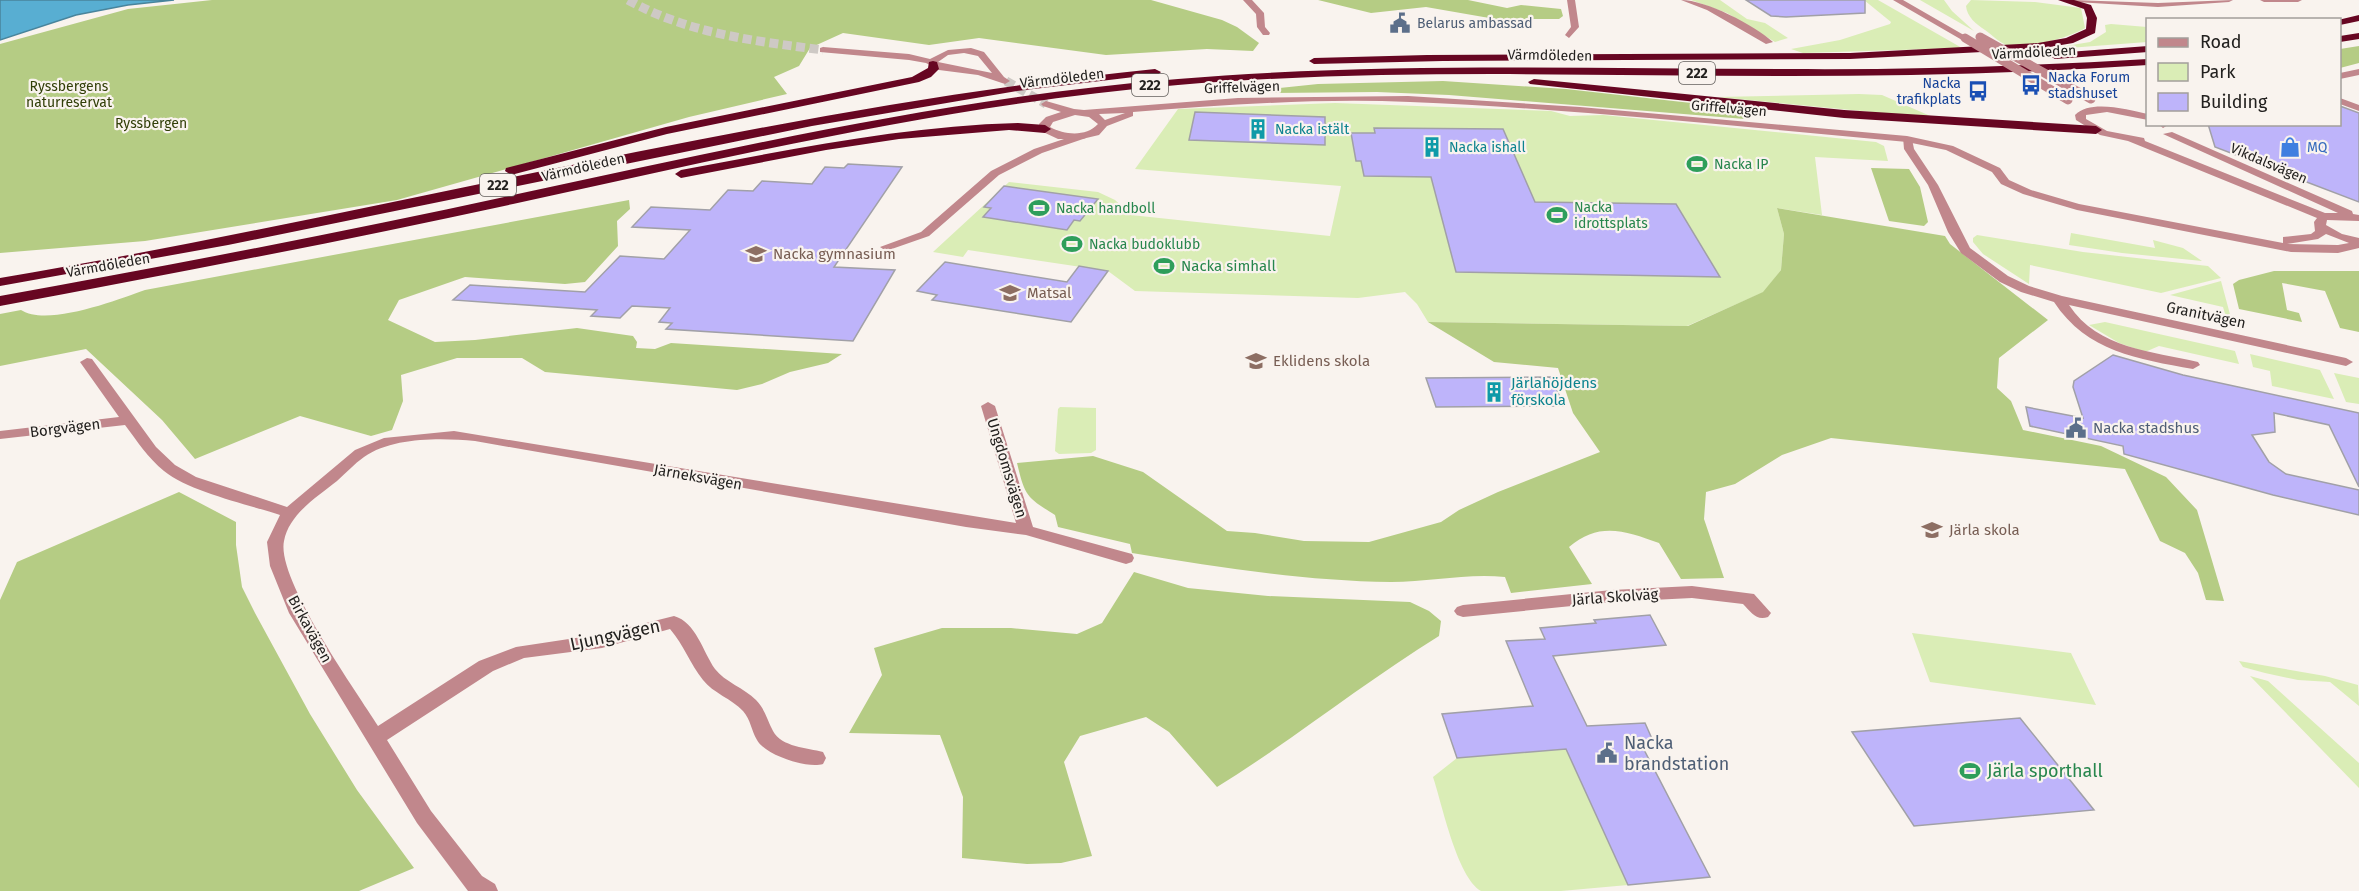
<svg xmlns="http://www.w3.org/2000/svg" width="2359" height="891" font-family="'Fira Sans',sans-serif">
  <rect width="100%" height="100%" fill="#f9f3ee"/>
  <path fill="#daedb6" d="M1691,0H1720L1747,19L1765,23L1788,38L1775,42L1727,13Z
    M1864,0H1878L1962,48L1803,53L1791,49L1840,40L1890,24L1891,22Z
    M1920,0H1944L1952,11L1974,31Z
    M1971,0L2035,2L2081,8L2085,28C2071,37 2025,50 2009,46C2001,44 1992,35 1985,30C1976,24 1967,17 1966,6Z
    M2111,24L2147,27V42L2042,50L2090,42L2106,32L2105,25Z
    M1859,94L1882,95L1935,118L1717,97Z
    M1335,103L1551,111L1570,116L1603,115L1876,142L1884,146L1888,161L1815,157L1822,215L1777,208L1784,234L1781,270L1764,292L1687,326L1428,322L1417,304L1405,292L1358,298L1135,291L1108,271L968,250L963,257L933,252L1009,182L1098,192L1115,200L1131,215L1330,236L1341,186L1135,169L1178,109Z
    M2071,233L2155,248L2153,240L2183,248L2202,261L2122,253L2069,245Z
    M1977,235L2083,252L2208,266L2221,278L2161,293L2030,265L2029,284L1983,254L1973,242V238Z
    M2221,281L2231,318L2226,317L2223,307L2170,295Z
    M2105,322L2235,351L2239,364L2159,346L2145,352L2119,343L2089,325Z
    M2250,354L2320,370L2334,399L2272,386L2270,371L2253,367Z
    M2334,373L2359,378V404L2346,402Z
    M1060,407L1096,408V450L1091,453L1059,454L1055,451L1058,409Z
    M1912,633L2071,653L2096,705L1930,682Z
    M2239,661L2325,676L2358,685L2359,706L2330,682L2298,680L2265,673L2243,667Z
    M2250,676L2268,681L2359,763V788Z
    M1566,749L1628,885L1561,891H1481C1457,877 1442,804 1433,777L1457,758Z"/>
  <path fill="#b5cc84" d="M212,0H1151L1222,20L1237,27L1259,43L1253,51L1207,49L1106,55L979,38L929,45L843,33L810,48L799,66L774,77L787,94L689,117L397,200L145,241L0,253V44L128,9Z
    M1318,0H1468L1507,8L1521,5L1561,9L1563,16L1559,19H1495L1426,7L1371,13Z
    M2359,46V63L2340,68V49Z
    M1443,81L1566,89L1745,109V119L1449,95L1377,92L1273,93L1270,89L1318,84Z
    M1871,168L1909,169L1920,187L1928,222L1924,226L1889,221Z
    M629,200L630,209L617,221L618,246L585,282L565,284L465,277L399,300L388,320L435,342L475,340L577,328L633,336L637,342L636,348L655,349L671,343L842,354L828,363L790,372L762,384L737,390L545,372L522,358H457L401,375L403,401L392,430L371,436L300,416L195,459L162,420L86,349L0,366V314L21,310C47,327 117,300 145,290Z
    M1777,208L1945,236L1950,244L2048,320L1999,358L1997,388L2011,401L2023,430L2101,446L2166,477L2197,510L2224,601L2206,600L2198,573L2185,553L2160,541L2125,469L1831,438L1782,455L1735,484L1706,492L1704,519L1724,578L1681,579L1659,543C1626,531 1599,521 1569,547L1592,584L1511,593L1505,577C1467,573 1430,582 1391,582C1303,581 1218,567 1132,553L1130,544L1058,527L1055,515C1026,497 1025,496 1017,463L1093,456L1143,472L1227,531L1255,533L1304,541L1369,542L1441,522L1459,510L1498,492L1600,452L1573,413L1558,368L1494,362L1428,322L1688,326L1763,292L1781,270L1784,234Z
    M2274,271H2359V332L2340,328L2325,291L2282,283L2287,310L2299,313L2302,322L2239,309L2233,284L2239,280Z
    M179,492L236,522V545L242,587L255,613L310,714L357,790L414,868L359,891H0V600L17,562Z
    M1134,572L1188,588L1268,596L1410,602L1429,611L1441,621L1439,636C1363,683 1293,740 1217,787L1169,732L1146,717L1080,736L1064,762L1092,856L1061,863L1027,864L962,858L963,797L940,735L849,733L882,675L874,648L942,628H1011L1077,634L1102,623Z"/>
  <path fill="#58aed2" stroke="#48849c" stroke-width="1.5" d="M0,0H174L128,5L76,15L0,40Z"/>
  <path fill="#beb4fa" stroke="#a1a0a7" stroke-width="1.5" d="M1746,0H1865V13L1786,17L1771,16Z
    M2340,106L2359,113V202L2215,147L2208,124H2340Z
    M1195,112L1325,117V145L1189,140Z
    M1374,128L1503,129L1535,202L1676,204L1720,277L1456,272L1431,177L1364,176L1361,161H1356L1351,133H1375Z
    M848,164L902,167L834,267L895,270L853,341L666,329L672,323L659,322L670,308L632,306L620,318L591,316L597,310L453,300L470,285L585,292L620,256L664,259L690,230L632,227L651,207L710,210L728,190L753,191L762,181L812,184L825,167L844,168Z
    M1004,186L1098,199L1080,221L1074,220L1067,230L983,217L991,208L984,207Z
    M945,262L1067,282L1079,266L1108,271L1071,322L932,300L937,295L917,291Z
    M2113,355L2183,375L2359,413V487L2329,425L2274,413L2275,432L2252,435L2269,462L2286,474L2359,490V515L2273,495L2124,454L2123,446L2030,426L2026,407L2083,418L2073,387L2074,381Z
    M1551,377L1564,406L1436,407L1426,378Z
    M1650,615L1666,645L1553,656L1587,726L1645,723L1653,741L1640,742L1710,877L1628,885L1566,749L1457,758L1442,714L1533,706L1506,641L1545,639L1540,628L1596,623L1594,620Z
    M2020,718L2094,810L1914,826L1852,732Z"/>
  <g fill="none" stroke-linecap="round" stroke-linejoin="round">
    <path stroke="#cec9c5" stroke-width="9" stroke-dasharray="9 4.5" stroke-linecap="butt" d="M628,0C689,34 755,41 823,50
      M1006,81L1046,104"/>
    <path fill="#c1878c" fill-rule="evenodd" d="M2340,98L2359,105V111L2340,104Z"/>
    <path fill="#c1878c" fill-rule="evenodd" d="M1243,0H1252L1264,13L1265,27L1270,33L1269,35H1263L1257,27L1256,14Z
      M1567,0H1575L1579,27L1569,38L1565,35L1571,27Z
      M1681,0C1706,0 1754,25 1773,42L1766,44L1707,10Z
      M1082,133L1086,134V138L1042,153L999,175L929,236L886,251L880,247L921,232L991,171L1034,149Z
      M1903,137L1912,139L1914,149L1938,185L1970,248L2008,276L2029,286L2062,296L2346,358L2353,362L2346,366L2069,305C2098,349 2152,351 2198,362L2200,365L2193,369C2138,359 2087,352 2054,302L2021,292L2000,282L1961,253L1948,232L1928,185L1904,149Z
      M87,358L92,359L156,447L175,465L196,477L287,507L355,450L384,438L454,431L1016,523L981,406L988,402L995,406L1033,527L1132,554L1134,558L1132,562L1126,564L1026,535L966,527L475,441C441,438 393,437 364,457C354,464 346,473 337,481C317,497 289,514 284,541C276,579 356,691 378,726L479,661L516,647L602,634L674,616C696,622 703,652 715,669C725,682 744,688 756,700C765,709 767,720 773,731C781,747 808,748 823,752L826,758L823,764C807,769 765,755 757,740C751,730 751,720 743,711C732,699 713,693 703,680C690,664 684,645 670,629L602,648L524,658L493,671L387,740L431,811L482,876L495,884L498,891H468L417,823L289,613L270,566L267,542L280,515C247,504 190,492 164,471C148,458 137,441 125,425L0,439V431L119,417L80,362Z
      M1692,586L1754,594L1771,613L1768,617C1756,621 1751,612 1743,604L1692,598L1612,602L1463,617L1457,615L1454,611L1457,607L1463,605L1612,590Z"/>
    <path fill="#c1878c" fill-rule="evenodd" d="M1893,0H1903L1969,38L1962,40Z
      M2072,0L2158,3L2233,0L2229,2L2158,7L2076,2Z
      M2260,0H2302L2298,2H2264Z
      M823,47L909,54L930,59L948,50L971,48L984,52L1004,77L1010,81L1005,84L978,75L939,70L926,63L909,60L820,52V48ZM964,53L978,56L992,73L938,62L948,55Z
      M2359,69V75L2340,79V73Z
      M1408,96L1580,107L1907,136L1953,146L2000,168L2009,180L2031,190L2079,204L2283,243V237L2311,234L2315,231L2314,222L2317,218L2128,141L2100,135L2076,120L2075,115C2091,99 2128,110 2148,114V120L2107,112L2086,115V119L2107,131L2144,138L2145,141L2325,213H2338L2163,134L2172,132L2352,211L2353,214L2359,215V221L2327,220L2326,225L2342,234L2359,238V248L2338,253L2291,252L2077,210L2023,194L2001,184L1992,172L1946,150L1907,142C1742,127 1576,109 1410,102C1318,98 1225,105 1133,112V116L1107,126L1099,135L1082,139H1058L1041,131L1039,124L1046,117L1061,112L1043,106L1041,104L1046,101L1074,109L1084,110L1238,98ZM1125,113L1105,120L1099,114ZM1075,115L1089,117L1098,124C1086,137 1065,135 1050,127L1053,122ZM2326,234L2349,243L2338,245L2287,244L2318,239Z
      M2158,124H2168V125L2163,128Z"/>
    <path fill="#670622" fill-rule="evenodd" d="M2058,0H2074L2091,5L2097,18L2095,33L2073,43L2038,49L1850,59L1443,61L1314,64L1309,61L1314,58L1427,55L1850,53L2038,43L2066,38L2086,29L2087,18L2084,9Z
      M2359,15V21L2340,25L2338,20Z
      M2359,33V39L2340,42V36Z
      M2148,46V52L2055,59L2050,56L2055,53Z
      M2148,59V65C2028,73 1908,76 1788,76C1585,76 1381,68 1178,85C953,104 733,156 513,204C343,241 172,274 0,306V296C172,265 343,232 513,195C733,148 954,97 1178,79C1381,62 1585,69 1788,69C1908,70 2028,66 2148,59Z
      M933,61L937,62L939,69L931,77L919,82L667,134L511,175L505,171L506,168L666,127L912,77L928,68L929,62Z
      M1155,69L1161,72L1159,74L1017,91L812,126L228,245L0,286V278C386,213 765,109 1155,69Z
      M1534,79L1844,110L2096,126L2102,130L2096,134L1844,118L1530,84L1528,82Z
      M1018,123L1045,125L1051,129L1045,133L1009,130L899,139L826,150L681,178L675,174L681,170C793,149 904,126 1018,123Z"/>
    <path stroke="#c1878c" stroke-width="9" d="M1980,37L2091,99
      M1965,38L2068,100"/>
  </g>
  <defs>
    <g id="civic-bare" transform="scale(1.62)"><path d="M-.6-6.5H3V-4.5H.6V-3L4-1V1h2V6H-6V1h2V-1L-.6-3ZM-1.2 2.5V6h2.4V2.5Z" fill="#5c6f8a" stroke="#f9f3ee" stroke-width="2.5" paint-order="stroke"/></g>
    <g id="bus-bare" transform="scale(1.62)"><path d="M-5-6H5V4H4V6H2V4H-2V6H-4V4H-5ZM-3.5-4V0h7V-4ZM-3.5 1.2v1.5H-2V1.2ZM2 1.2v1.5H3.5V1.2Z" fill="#1a4fb4" stroke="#f9f3ee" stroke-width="2.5" paint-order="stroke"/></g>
    <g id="building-bare" transform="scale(1.62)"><path d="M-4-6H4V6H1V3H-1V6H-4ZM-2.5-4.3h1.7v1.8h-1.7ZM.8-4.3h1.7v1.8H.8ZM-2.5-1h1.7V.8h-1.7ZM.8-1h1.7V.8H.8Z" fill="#0f9aa8" stroke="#f9f3ee" stroke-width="2.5" paint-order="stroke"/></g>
    <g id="shop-bare" transform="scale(1.62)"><path d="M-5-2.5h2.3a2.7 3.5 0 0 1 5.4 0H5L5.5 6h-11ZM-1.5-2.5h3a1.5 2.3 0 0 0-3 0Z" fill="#3f7fe0" stroke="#f9f3ee" stroke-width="2.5" paint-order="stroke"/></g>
    <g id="stadium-bare" transform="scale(1.62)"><path d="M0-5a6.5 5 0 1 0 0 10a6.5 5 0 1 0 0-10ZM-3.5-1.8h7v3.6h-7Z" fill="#2e9e5b" stroke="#f9f3ee" stroke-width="2.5" paint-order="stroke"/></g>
    <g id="school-bare" transform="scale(1.62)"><path d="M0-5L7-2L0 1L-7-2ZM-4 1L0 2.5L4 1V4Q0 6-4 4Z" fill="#8d6e63" stroke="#f9f3ee" stroke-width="2.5" paint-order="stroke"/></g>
  </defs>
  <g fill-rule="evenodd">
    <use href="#civic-bare" x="1400" y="23"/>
    <use href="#bus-bare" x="2031" y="85"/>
    <use href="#bus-bare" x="1978" y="91"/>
    <use href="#building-bare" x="1258" y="129"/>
    <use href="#building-bare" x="1432" y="147"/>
    <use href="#shop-bare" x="2290" y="147"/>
    <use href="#stadium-bare" x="1697" y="164"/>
    <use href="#stadium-bare" x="1039" y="208"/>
    <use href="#stadium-bare" x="1557" y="215"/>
    <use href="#stadium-bare" x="1072" y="244"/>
    <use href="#school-bare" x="756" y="254"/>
    <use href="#stadium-bare" x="1164" y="266"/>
    <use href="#school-bare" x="1010" y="293"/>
    <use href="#school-bare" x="1256" y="361"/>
    <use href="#building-bare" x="1494" y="392"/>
    <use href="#civic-bare" x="2076" y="428"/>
    <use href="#school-bare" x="1932" y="530"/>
    <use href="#civic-bare" x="1607" y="753"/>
    <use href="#stadium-bare" x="1970" y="771"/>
  </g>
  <g text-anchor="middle" stroke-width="4.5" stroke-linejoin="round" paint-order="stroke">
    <g font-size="14" fill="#4e5e75" stroke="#f9f3ee" text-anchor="start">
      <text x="1417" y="28">Belarus ambassad</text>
    </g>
    <g font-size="14" fill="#23211f" stroke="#f9f3ee">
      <text transform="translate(2034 52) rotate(-3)" y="5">Värmdöleden</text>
      <text transform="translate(1550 55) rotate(1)" y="5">Värmdöleden</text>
      <text transform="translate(1062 78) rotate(-7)" y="5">Värmdöleden</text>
      <text transform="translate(1242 87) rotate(-2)" y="5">Griffelvägen</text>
      <text transform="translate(1729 108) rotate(5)" y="5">Griffelvägen</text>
      <text transform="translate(2269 163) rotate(23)" y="5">Vikdalsvägen</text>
      <text transform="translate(583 167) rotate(-13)" y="5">Värmdöleden</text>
      <text transform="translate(108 265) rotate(-10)" y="5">Värmdöleden</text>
    </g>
    <g fill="#f9f3ee" stroke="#63605d" stroke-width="1.5">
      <rect x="1679" y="62" width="36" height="22" rx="4.5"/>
      <rect x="1132" y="74" width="36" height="22" rx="4.5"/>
      <rect x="480" y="174" width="36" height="22" rx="4.5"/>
    </g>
    <g font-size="14" font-weight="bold" fill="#23211f">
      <text x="1697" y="78">222</text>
      <text x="1150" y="90">222</text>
      <text x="498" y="190">222</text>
    </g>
    <g font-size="14" fill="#164399" stroke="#f9f3ee" text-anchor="start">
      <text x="2048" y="82">Nacka Forum<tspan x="2048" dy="16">stadshuset</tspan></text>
      <text x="1961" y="88" text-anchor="end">Nacka<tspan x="1961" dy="16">trafikplats</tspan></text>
    </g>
    <g font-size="14" fill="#313f08" stroke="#f9f3ee">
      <text x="69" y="91">Ryssbergens<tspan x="69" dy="16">naturreservat</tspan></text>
      <text x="151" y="128">Ryssbergen</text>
    </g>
    <g font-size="14" fill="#0d838f" stroke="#f9f3ee" text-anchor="start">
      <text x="1275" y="134">Nacka istält</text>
      <text x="1449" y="152">Nacka ishall</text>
    </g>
    <g font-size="14" fill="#366cbe" stroke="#f9f3ee" text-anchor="start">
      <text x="2307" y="152">MQ</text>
    </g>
    <g font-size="14" fill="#27864d" stroke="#f9f3ee" text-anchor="start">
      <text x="1714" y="169">Nacka IP</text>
      <text x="1574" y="212">Nacka<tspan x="1574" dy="16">idrottsplats</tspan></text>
      <text x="1056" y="213">Nacka handboll</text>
      <text x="1089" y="249">Nacka budoklubb</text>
    </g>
    <g font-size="15" fill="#785e54" stroke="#f9f3ee" text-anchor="start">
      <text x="773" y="259">Nacka gymnasium</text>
      <text x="1027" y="298">Matsal</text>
      <text x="1273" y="366">Eklidens skola</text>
      <text x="1949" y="535">Järla skola</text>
    </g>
    <g font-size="15" fill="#27864d" stroke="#f9f3ee" text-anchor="start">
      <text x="1181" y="271">Nacka simhall</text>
    </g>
    <g font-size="15" fill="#23211f" stroke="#f9f3ee">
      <text transform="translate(2206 315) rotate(12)" y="5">Granitvägen</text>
      <text transform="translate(65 428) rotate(-7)" y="5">Borgvägen</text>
      <text transform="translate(1007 468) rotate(73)" y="5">Ungdomsvägen</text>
      <text transform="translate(698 477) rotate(10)" y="5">Järneksvägen</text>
      <text transform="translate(1615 597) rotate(-4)" y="5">Järla Skolväg</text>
      <text transform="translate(310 629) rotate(61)" y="5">Birkavägen</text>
    </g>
    <g font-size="15" fill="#0d838f" stroke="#f9f3ee" text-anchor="start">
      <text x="1511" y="388">Järlahöjdens<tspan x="1511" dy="17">förskola</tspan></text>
    </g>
    <g font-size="15" fill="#4e5e75" stroke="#f9f3ee" text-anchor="start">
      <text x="2093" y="433">Nacka stadshus</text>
    </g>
    <g font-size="18" fill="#23211f" stroke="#f9f3ee">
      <text transform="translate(615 635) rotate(-12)" y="6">Ljungvägen</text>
    </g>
    <g font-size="18" fill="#4e5e75" stroke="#f9f3ee" text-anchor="start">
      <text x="1624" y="749">Nacka<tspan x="1624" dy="21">brandstation</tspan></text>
    </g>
    <g font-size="18" fill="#27864d" stroke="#f9f3ee" text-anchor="start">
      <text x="1987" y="777">Järla sporthall</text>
    </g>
  </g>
  <rect x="2146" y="18" width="195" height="108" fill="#f9f3ee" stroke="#a39f9b" stroke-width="1.5"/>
  <rect x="2158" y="38" width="30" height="9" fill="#c1878c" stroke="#a39f9b" stroke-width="1.5"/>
  <text x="2200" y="48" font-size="18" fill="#23211f">Road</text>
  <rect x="2158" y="63" width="30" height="18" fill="#daedb6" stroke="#a39f9b" stroke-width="1.5"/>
  <text x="2200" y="78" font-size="18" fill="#23211f">Park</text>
  <rect x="2158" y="93" width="30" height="18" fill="#beb4fa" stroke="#a39f9b" stroke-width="1.5"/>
  <text x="2200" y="108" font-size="18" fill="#23211f">Building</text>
</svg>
